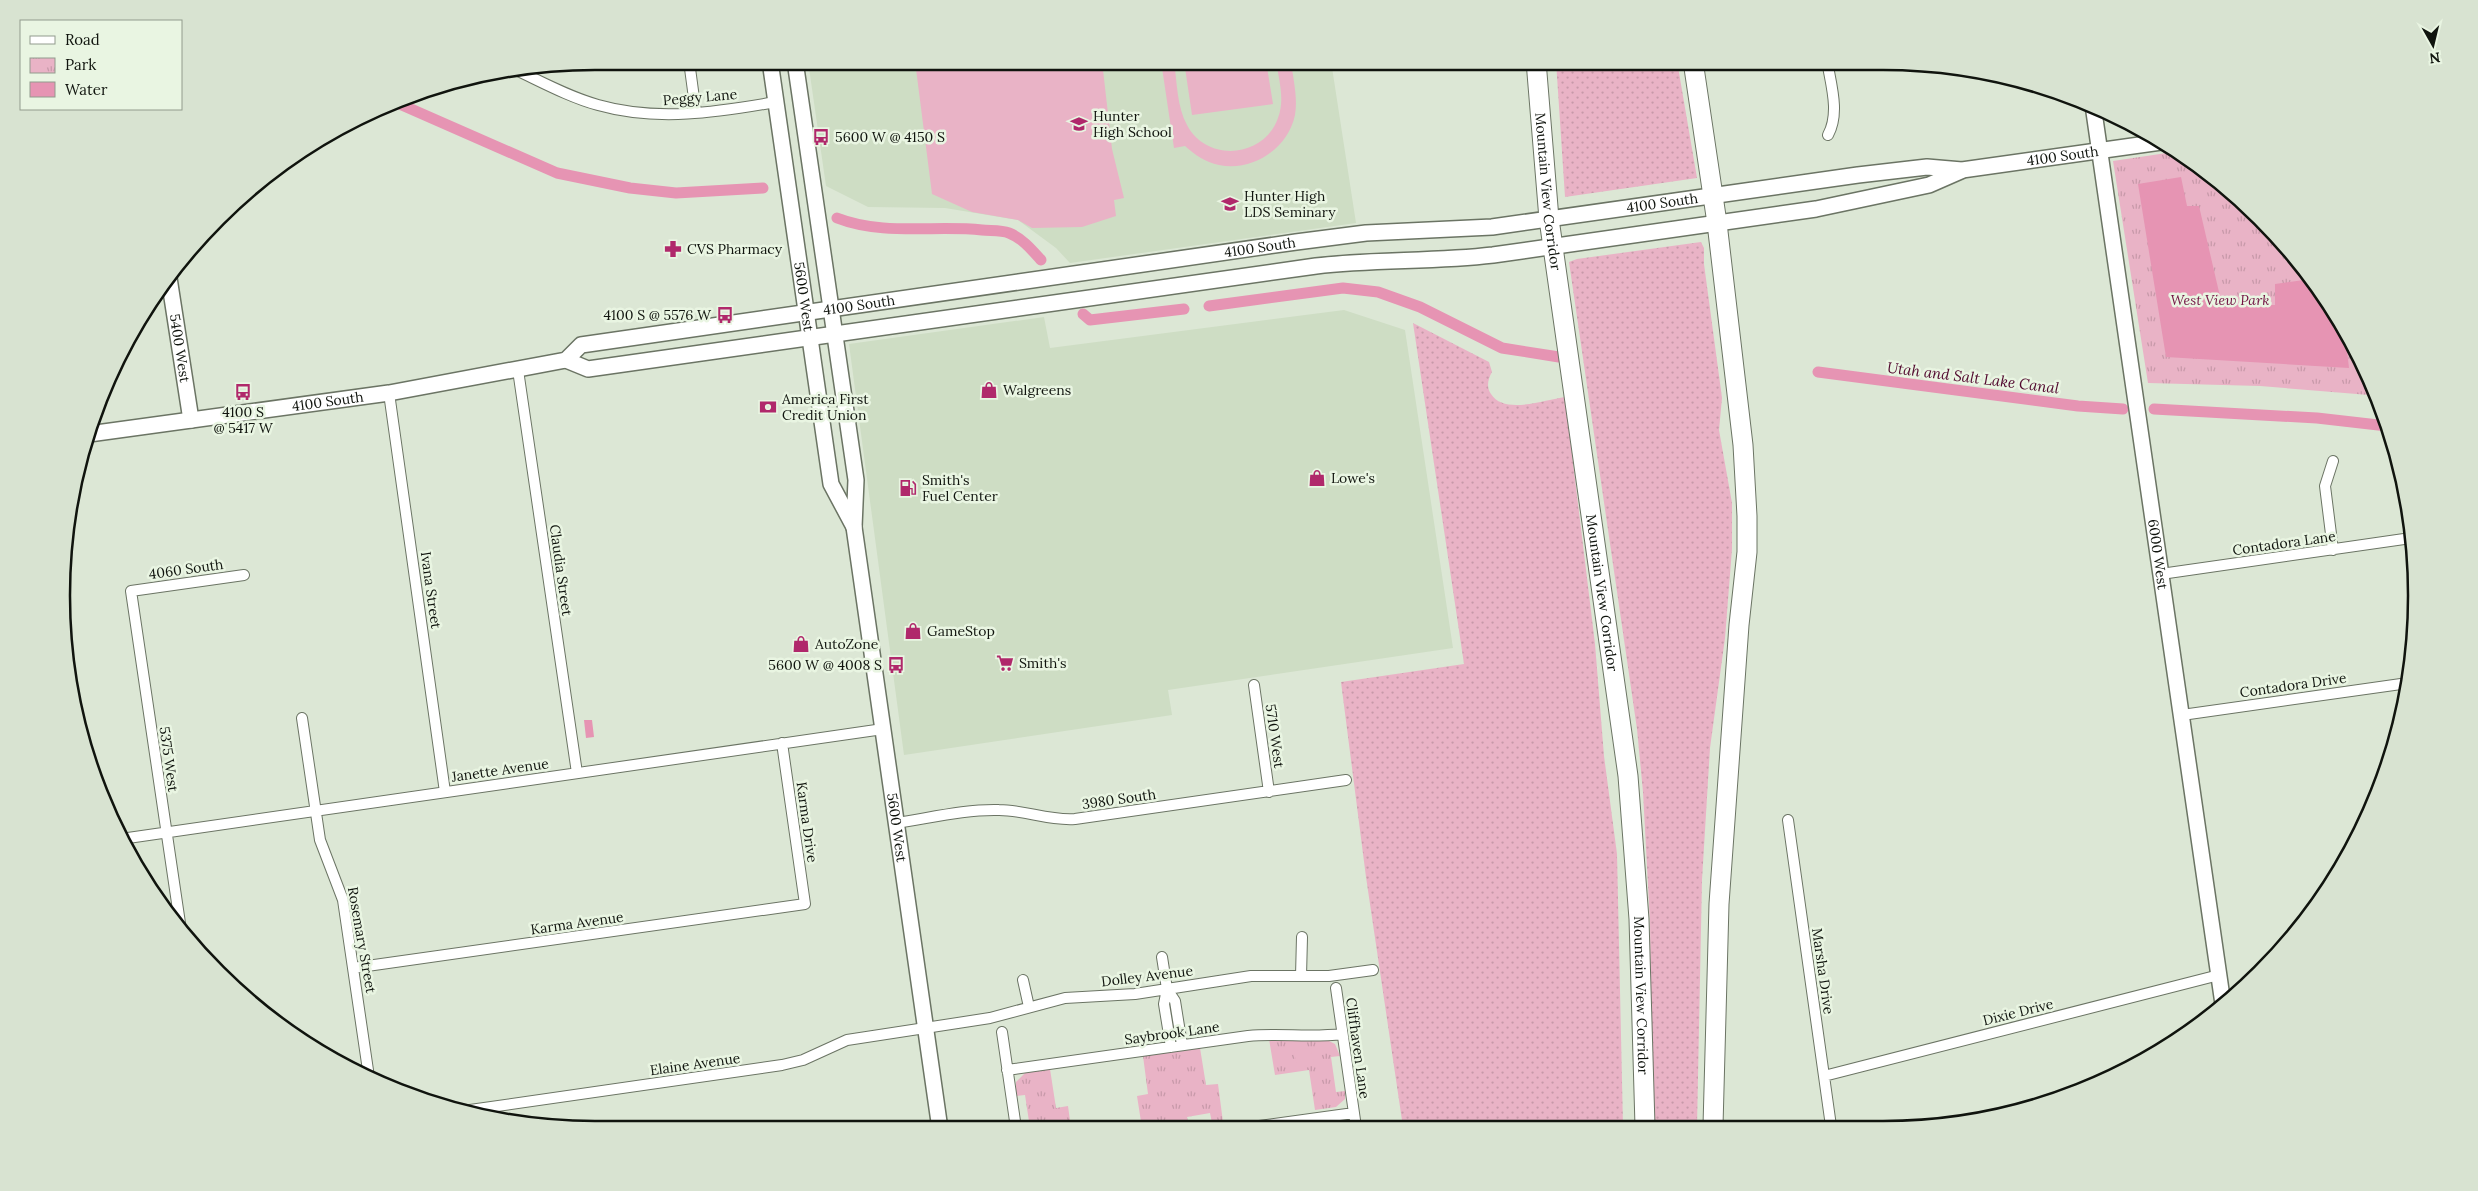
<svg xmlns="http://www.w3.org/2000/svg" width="2478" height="1191" font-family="Lora,serif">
  <defs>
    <pattern id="grass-dots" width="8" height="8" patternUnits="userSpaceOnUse" patternTransform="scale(1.25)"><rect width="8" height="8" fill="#e9b3c6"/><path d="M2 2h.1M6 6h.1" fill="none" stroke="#c799a9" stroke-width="1.8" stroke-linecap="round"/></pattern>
    <pattern id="park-tufts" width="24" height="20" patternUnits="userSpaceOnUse" patternTransform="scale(1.25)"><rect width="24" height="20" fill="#e9b3c6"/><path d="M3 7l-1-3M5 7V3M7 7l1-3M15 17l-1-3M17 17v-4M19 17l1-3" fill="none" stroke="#c799a9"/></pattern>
  </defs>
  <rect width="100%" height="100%" fill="#dce7d5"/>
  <path fill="#ceddc4" d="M808,61H1331L1356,223L1070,263L1056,248L1018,220L945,208L868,207L826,186Z
    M1344,310L1405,330L1453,648L1168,690L1172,715L904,755L849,344L1044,317L1050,348Z"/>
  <path fill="url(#grass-dots)" d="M1556,61H1677L1697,178L1565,197Z
    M1701,242L1704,248V264L1722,398L1719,430L1732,503V549L1725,638L1710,748L1702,880L1697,1126H1652L1650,922L1643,792L1637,729L1569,262L1577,259Z
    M1413,323L1489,362L1492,372C1488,379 1486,387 1491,394C1504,415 1544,400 1565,397L1595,644L1604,756L1617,854L1623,1126L1403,1127L1366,877L1341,682L1464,664Z"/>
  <path fill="url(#park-tufts)" d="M2180,151L2260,218L2327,299L2365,371L2369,395L2260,386L2148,383L2113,161Z
    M1269,1039L1329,1041L1335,1044L1340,1056L1331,1057L1336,1092L1345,1091V1099L1336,1107L1315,1110L1309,1070L1275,1075Z
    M1200,1048L1206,1085L1218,1084L1223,1122L1212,1123L1210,1113L1187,1117L1189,1126L1142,1128L1137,1096L1148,1094L1143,1056Z
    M1050,1069L1056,1108L1068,1106L1071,1128H1030L1025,1095L1016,1096V1082L1025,1073Z"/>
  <path fill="#e9b3c6" d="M915,61H1102L1112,149L1124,198L1114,200L1116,216L1082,227L1032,228L1018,220L972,212L932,194Z
    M1161,61H1174C1177,82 1177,107 1187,125C1207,163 1264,158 1278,118C1285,100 1279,80 1276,61H1291C1293,79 1298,97 1295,115C1288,149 1252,172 1219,165C1205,162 1195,155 1185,146L1174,148Z
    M1184,61H1266L1273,104L1192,115Z
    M2282,244L2307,274L2287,277Z
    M1311,1048L1314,1065L1297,1067L1294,1051Z"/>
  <path fill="#e694b3" d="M2181,177L2187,206H2199L2222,305H2275V284L2311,279L2327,299L2345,333L2349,368L2166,357L2138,184Z
    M584,720H592L594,737L586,738Z"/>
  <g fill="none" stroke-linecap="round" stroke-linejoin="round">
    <path stroke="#e694b3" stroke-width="11" d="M395,102L557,173L630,188L676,193L763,188
      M837,218C883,236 935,225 982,230C990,231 1001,230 1009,233C1022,238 1032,250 1041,260
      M1209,306L1343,288L1378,292L1420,307L1502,348L1559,357
      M1083,314L1090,320L1184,309
      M1818,372L2078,406L2123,409
      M2154,409L2317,418L2387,426"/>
    <g stroke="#6b7464" stroke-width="12">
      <path id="street" d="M689,61L696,113
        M1827,61C1831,85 1840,113 1828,135
        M514,69C542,82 569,97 598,105C658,122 717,112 776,102
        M518,370L577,773
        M389,393L445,792
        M2333,550L2325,486L2333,461
        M2161,574L2411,538
        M1254,685L1269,792
        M2182,715L2408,683
        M302,718L320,840L343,900L369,1077
        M1788,820L1831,1126
        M897,823C930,818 966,809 999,810C1025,810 1049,821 1075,819L1346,780
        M121,839L883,729
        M181,930L131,591L244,575
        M1162,957L1167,989L1164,1004L1171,1047
        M353,968L805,904L782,743
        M1301,976L1302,937
        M1023,980L1029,1007
        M1336,988L1356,1127
        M1167,989L1175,1001L1182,1045
        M1002,1032L1016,1128
        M1007,1070L1248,1036C1280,1033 1311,1038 1342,1034
        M1824,1076L2219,975
        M463,1111L782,1065L803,1060L847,1040L990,1018L1065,998L1135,994L1251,976H1329L1373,970
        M1244,1128L1354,1113"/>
    </g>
    <g stroke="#6b7464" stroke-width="18">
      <g id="secondary">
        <path id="s1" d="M770,61L831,484L854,527"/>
        <path id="s2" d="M795,61L856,480L854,527L940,1129"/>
        <path id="s3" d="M2093,105L2223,1004"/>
        <path id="s4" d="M169,278L191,420"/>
        <path d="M566,360L588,369L1316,266C1375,259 1434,262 1493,255L1816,209L1929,185L1961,171"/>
        <path id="s5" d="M89,434L389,393L566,360L581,345L1296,242L1366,233L1492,227L1858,175L1927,167L1962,170L2161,142"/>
      </g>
    </g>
    <g stroke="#6b7464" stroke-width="21">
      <g id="highway">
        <path id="s6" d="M1536,61L1549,219L1628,776L1639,919L1645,1126"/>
        <path d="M1693,61L1717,223L1743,445L1747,516V552L1739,625L1719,904L1713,1126"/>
      </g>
    </g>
    <use href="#street" stroke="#fff" stroke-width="10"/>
    <use href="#secondary" stroke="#fff" stroke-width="15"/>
    <use href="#highway" stroke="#fff" stroke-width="19"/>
  </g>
  <defs>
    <g id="school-bare" transform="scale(1.35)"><path d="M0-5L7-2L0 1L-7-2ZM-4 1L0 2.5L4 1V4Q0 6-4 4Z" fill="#b0286b" stroke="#e9f5e2" stroke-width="2.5" paint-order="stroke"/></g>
    <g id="bus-bare" transform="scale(1.35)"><path d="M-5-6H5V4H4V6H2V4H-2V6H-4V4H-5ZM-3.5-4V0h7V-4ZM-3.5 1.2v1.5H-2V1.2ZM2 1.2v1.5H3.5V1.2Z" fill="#b0286b" stroke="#e9f5e2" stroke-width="2.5" paint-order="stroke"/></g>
    <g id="pharmacy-bare" transform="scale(1.35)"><path d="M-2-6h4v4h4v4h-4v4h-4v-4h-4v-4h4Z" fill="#b0286b" stroke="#e9f5e2" stroke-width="2.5" paint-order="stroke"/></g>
    <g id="shop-bare" transform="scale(1.35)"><path d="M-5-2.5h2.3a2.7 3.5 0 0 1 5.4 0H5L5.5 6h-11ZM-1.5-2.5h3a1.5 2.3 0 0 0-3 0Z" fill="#b0286b" stroke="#e9f5e2" stroke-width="2.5" paint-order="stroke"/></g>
    <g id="bank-bare" transform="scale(1.35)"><path d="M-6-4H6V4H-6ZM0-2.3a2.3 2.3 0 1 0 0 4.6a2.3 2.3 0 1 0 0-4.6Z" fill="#b0286b" stroke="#e9f5e2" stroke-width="2.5" paint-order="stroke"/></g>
    <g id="fuel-bare" transform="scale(1.35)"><path d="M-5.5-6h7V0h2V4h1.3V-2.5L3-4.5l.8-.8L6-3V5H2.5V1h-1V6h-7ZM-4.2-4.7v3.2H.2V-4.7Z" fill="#b0286b" stroke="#e9f5e2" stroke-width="2.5" paint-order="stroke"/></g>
    <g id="supermarket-bare" transform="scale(1.35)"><path d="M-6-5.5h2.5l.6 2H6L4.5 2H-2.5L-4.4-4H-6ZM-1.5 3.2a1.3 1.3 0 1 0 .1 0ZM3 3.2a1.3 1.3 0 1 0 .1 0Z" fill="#b0286b" stroke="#e9f5e2" stroke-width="2.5" paint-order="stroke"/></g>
  </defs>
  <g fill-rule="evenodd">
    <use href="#school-bare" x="1079" y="124"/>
    <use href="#bus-bare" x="821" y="137"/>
    <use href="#school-bare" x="1230" y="204"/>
    <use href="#pharmacy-bare" x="673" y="249"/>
    <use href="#bus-bare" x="725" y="315"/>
    <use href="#shop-bare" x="989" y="390"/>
    <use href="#bus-bare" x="243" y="392"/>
    <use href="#bank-bare" x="768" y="407"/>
    <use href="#shop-bare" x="1317" y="478"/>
    <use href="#fuel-bare" x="908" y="488"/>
    <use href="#shop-bare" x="913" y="631"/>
    <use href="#shop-bare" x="801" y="644"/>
    <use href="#supermarket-bare" x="1005" y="663"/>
    <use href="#bus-bare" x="896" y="665"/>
  </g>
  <g text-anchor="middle" stroke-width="5" stroke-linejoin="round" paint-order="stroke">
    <g font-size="14" fill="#10140e" stroke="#e9f5e2">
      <text transform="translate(700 97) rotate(-5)" y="5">Peggy Lane</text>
      <text dy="5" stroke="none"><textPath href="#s5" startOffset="1999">4100 South</textPath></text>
      <text dy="5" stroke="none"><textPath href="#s6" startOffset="131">Mountain View Corridor</textPath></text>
      <text dy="5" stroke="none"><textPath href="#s5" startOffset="1595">4100 South</textPath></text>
      <text dy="5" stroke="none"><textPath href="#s5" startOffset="1190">4100 South</textPath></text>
      <text dy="5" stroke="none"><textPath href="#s1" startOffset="238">5600 West</textPath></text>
      <text dy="5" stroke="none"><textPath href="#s5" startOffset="785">4100 South</textPath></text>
      <text dy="5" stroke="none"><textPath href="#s4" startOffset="71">5400 West</textPath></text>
      <text dy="5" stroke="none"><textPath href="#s5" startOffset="241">4100 South</textPath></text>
      <text transform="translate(2284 543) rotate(-8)" y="5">Contadora Lane</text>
      <text dy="5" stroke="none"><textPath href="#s3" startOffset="454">6000 West</textPath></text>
      <text transform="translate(186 569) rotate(-8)" y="5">4060 South</text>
      <text transform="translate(561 570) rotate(82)" y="5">Claudia Street</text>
      <text transform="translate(431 590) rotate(82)" y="5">Ivana Street</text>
      <text dy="5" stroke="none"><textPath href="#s6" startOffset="536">Mountain View Corridor</textPath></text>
      <text transform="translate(2293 685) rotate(-8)" y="5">Contadora Drive</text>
      <text transform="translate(1275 736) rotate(82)" y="5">5710 West</text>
      <text transform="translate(169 759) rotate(82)" y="5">5375 West</text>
      <text transform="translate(500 770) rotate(-8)" y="5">Janette Avenue</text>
      <text transform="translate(1119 799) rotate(-8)" y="5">3980 South</text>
      <text transform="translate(807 822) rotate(82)" y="5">Karma Drive</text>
      <text dy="5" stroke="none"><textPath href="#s2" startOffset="774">5600 West</textPath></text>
      <text transform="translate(577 923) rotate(-8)" y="5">Karma Avenue</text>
      <text transform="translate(362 940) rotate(80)" y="5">Rosemary Street</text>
      <text transform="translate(1823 971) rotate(82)" y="5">Marsha Drive</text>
      <text transform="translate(1147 976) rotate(-7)" y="5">Dolley Avenue</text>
      <text dy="5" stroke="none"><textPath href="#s6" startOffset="941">Mountain View Corridor</textPath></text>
      <text transform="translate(2018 1012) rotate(-14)" y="5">Dixie Drive</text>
      <text transform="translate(1172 1033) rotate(-8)" y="5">Saybrook Lane</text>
      <text transform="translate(1358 1048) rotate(82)" y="5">Cliffhaven Lane</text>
      <text transform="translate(695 1064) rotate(-8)" y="5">Elaine Avenue</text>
    </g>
    <g font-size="14" fill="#10140e" stroke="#e9f5e2" text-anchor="start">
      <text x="1093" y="121">Hunter<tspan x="1093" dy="16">High School</tspan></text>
      <text x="835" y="142">5600 W @ 4150 S</text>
      <text x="1244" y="201">Hunter High<tspan x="1244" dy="16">LDS Seminary</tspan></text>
      <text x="687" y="254">CVS Pharmacy</text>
      <text x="711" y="320" text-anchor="end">4100 S @ 5576 W</text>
      <text x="1003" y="395">Walgreens</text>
      <text x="782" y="404">America First<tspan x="782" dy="16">Credit Union</tspan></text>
      <text x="243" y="417" text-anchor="middle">4100 S<tspan x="243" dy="16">@ 5417 W</tspan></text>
      <text x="1331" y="483">Lowe's</text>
      <text x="922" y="485">Smith's<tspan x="922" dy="16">Fuel Center</tspan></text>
      <text x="927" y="636">GameStop</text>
      <text x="815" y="649">AutoZone</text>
      <text x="1019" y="668">Smith's</text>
      <text x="882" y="670" text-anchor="end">5600 W @ 4008 S</text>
    </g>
    <g font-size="14" font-style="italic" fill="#721343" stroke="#e9f5e2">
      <text x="2220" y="305">West View Park</text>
    </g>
    <g font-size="15" font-style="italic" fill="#51082e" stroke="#e9f5e2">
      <text transform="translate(1973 378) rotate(7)" y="5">Utah and Salt Lake Canal</text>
    </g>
  </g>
  <path d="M0 0H2478V1191H0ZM595 70H1883A525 525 0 0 1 2408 595V596A525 525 0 0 1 1883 1121H595A525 525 0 0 1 70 596V595A525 525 0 0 1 595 70Z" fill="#d8e3d1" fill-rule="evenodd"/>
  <path fill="none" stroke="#10140e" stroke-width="2.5" d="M595 70H1883A525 525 0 0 1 2408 595V596A525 525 0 0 1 1883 1121H595A525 525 0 0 1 70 596V595A525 525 0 0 1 595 70Z"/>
  <rect x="20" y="20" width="162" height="90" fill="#e9f5e2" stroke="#929b8d"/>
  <rect x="30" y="36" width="25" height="8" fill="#ffffff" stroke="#929b8d"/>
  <text x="65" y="45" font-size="15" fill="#10140e">Road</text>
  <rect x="30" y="58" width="25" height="15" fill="url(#park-tufts)" stroke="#929b8d"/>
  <text x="65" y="70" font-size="15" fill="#10140e">Park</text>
  <rect x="30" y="82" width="25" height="15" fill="#e694b3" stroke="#929b8d"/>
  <text x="65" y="95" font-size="15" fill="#10140e">Water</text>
  <g transform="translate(2433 45) rotate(172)" stroke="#e9f5e2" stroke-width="4" paint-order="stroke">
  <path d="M0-4L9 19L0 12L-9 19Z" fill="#10140e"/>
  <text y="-8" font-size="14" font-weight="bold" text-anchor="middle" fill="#10140e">N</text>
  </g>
</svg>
